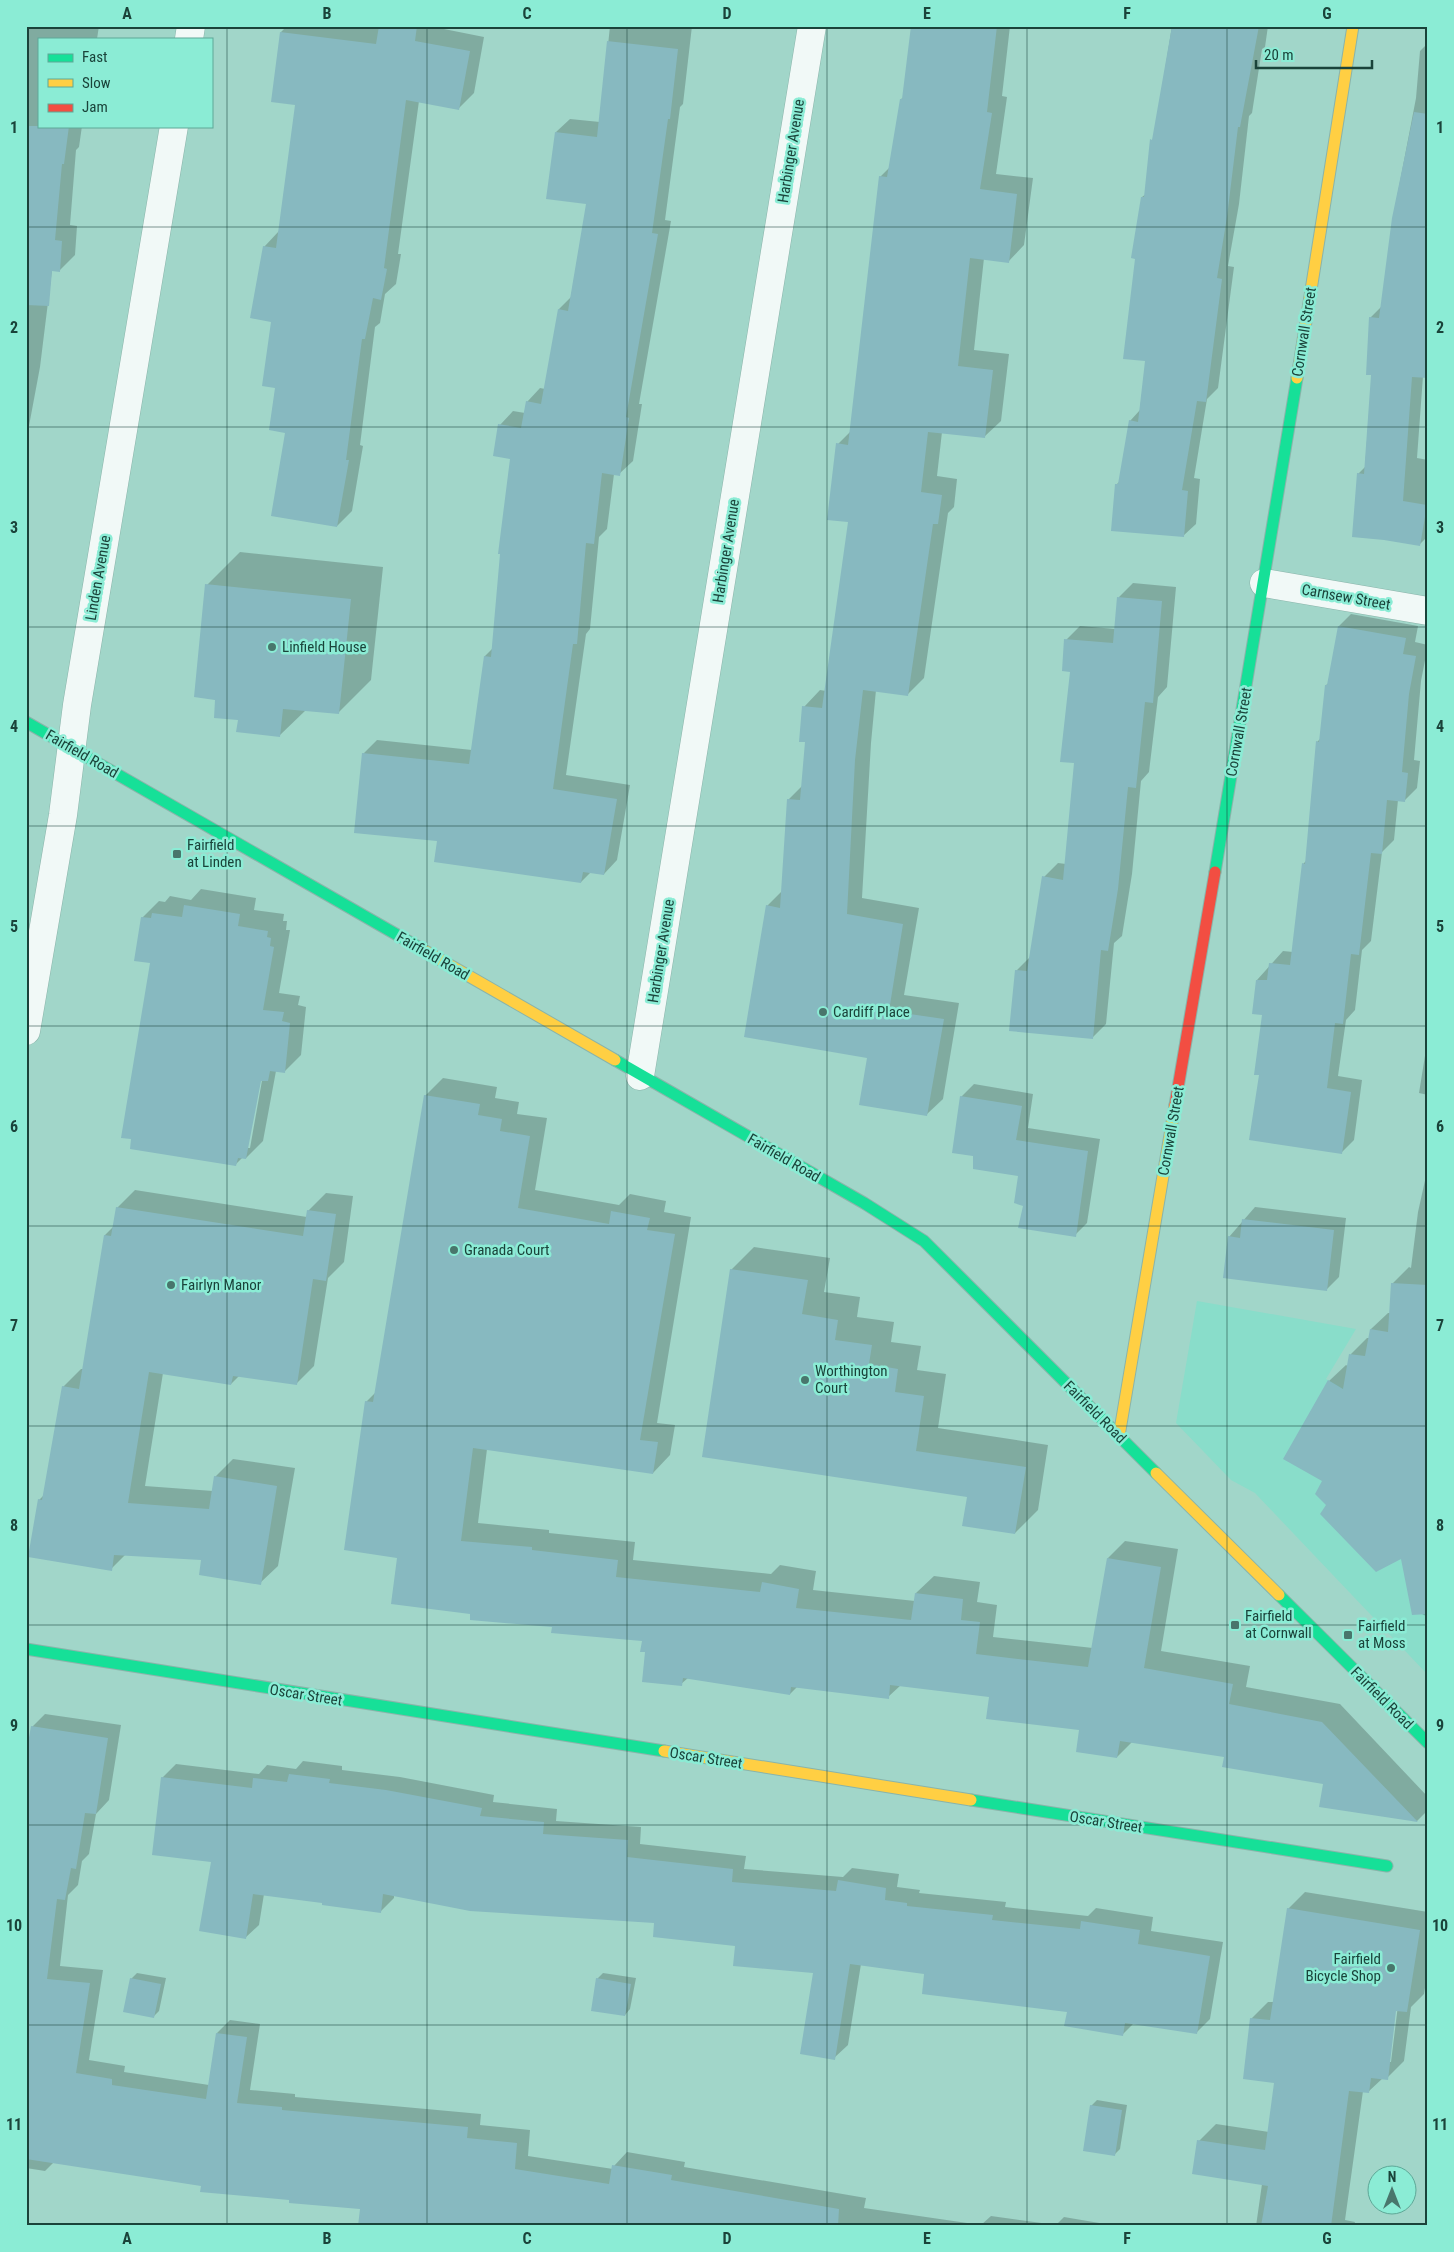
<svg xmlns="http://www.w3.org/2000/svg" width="1454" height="2252" font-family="'Roboto Condensed',sans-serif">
  <rect width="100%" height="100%" fill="#a1d6c9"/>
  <path fill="#89ddca" d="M1197,1301L1356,1329L1326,1379L1428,1439V1675L1255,1493L1231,1480L1176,1423Z"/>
  <path fill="#0003" fill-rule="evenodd" d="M26,26H99L97,39H39V126H82L79,147L76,150L70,225L77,226L75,255L59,271L52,270L40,367L26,442Z
    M287,26H429L484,37L474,93L459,108L419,101L398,254H401L396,284L385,294L380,323L375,327L360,445L363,446L352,511L337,526L286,431L264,247L279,231L296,104L281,32Z
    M610,26H692L683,104L680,107L665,220L671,221L639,404H642L633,461L619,474H614L607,529L599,537L590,629L586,634L566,775L630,785L617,860L604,874L591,872L581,882L438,840L363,754L377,740L472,750L485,656L493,648L512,458L500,425L513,411L525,413L527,402L540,388L545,389L559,309L571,297L587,203L556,132L570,119L600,122Z
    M912,26H1010L1002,96L1007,97L996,174L1033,178L1024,245L1008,262L984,258L974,350L1009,354L1001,421L984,437L942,432L937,476L957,479L954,507L948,513L924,678L908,694L876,690L871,743L862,898L919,908L904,995L959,1003L943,1099L926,1115L869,1057L767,906L782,891L788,800L803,785L807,741L804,707L820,690L826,691L849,521L838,444L851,431L880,177L890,167L901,99L904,97Z
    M1172,26H1268L1265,47L1262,49L1252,113L1249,116L1239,204L1228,266L1234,267L1218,388L1207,399L1194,478L1200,479L1196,524L1183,536L1116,485L1120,481L1130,421L1140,410L1146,360L1136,258L1142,197L1146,194L1152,140L1154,138Z
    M1428,39V377L1423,376L1417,458L1428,460V536L1419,545L1358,474L1365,467L1372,374L1370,318L1382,306L1393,218L1416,98L1420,51L1427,44Z
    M240,552L383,567L371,680L338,713L306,710L280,735L239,719L217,699L207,585Z
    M1133,583L1176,587L1167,687L1158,697L1149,772L1141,781L1132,874L1122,936L1114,943L1106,1024L1092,1038L1016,971L1031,956L1044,877L1058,863L1066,864L1076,762L1072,671L1066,640L1080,626L1116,629L1119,597Z
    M1351,614L1418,626L1415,642L1428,645L1421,681L1414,760L1420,761L1417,788L1404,801L1398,800L1394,840L1382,852L1371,941L1362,950L1355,1010L1346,1020L1338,1076L1362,1080L1354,1140L1341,1153L1260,1074L1263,1014L1257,980L1283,951L1293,952L1303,864L1306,861L1317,742L1321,738L1326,685L1329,683L1339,626Z
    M201,889L256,898L254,910L284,914L283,921H287L286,930H290L279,993L300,996L298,1005L306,1007L301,1055L284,1072L276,1071L263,1141L246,1158L243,1157L236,1164L151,962L142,918L159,901L165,902L170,896L191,900ZM260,1074L263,1075L250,1148H247Z
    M1428,1037V1095L1419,1093Z
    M443,1078L497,1087L495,1098L519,1102L517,1114L547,1118L535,1190L619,1205L630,1194L666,1201L664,1212L691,1217L657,1423L675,1425L670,1455L653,1473L487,1449L478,1523L549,1530V1533L635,1542L633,1560L771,1574L780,1565L816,1571L813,1590L915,1601L916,1593L934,1576L980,1582L977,1602L997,1605L993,1637L1093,1648L1108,1558L1125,1541L1178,1549L1161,1651L1250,1666L1246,1687L1340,1704L1428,1797V1810L1417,1821L1321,1806L1324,1783L1225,1756L1132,1742L1117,1757L1080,1729L990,1696L901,1685L888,1697L797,1687L790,1694L688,1678L681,1684L647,1651L643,1640L472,1613L398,1557L366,1402L376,1392L425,1096Z
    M974,1084L1033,1094L1028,1128L1100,1139L1087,1223L1075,1235L1024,1205L1019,1175L975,1155L961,1097Z
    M1428,1167V1617L1412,1609L1402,1557L1327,1504L1324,1481L1329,1381L1346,1365L1349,1367L1351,1354L1367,1338H1370L1371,1329L1388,1313H1391L1392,1284L1409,1267L1411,1268L1418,1212Z
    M135,1190L307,1217L308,1211L326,1193L353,1196L344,1262L328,1278L314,1366L296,1384L240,1375L231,1384L163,1373L145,1486L213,1491L215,1477L233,1459L295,1468L278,1566L260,1583L202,1559L126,1554L111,1569L39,1500L45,1494L63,1387L81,1369H84L105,1235L114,1226L117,1208Z
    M1255,1207L1346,1218L1339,1277L1326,1290L1229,1237Z
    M754,1247L830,1258L824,1292L860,1297L857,1317L894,1322L891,1342L921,1346L917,1370L946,1374L938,1428L1048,1445L1038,1510L1015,1533L968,1496L703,1456L731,1270Z
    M45,1714L121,1725L109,1800L96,1814L89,1854L82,1861L78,1885L68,1895L60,1966L103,1970L89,2060L125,2066L124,2072L209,2085L217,2033L230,2020L260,2024L250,2090L295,2094V2097L481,2114L480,2125L530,2130L528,2156L613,2169L614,2166L627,2152L685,2162L684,2167L866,2198L864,2208L981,2225L991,2216L1056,2225L1064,2217L1117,2226H368L361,2208L54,2162L45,2171L26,2168V1740H30L32,1727Z
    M303,1761L342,1766V1770L400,1777L494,1795L493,1802L557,1809L556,1821L641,1827L640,1844L746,1856L744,1869L843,1877L852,1868L899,1874L897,1887L920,1890L919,1893L1006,1902L1005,1907L1088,1916L1096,1908L1153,1917L1151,1931L1223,1942L1210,2019L1197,2032L1134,2023L1123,2034L1068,2010L925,1973L861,1964L848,2045L834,2058L814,1972L736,1945L656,1922L394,1895V1898L380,1912L324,1901L264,1894L259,1925L245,1938L213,1861L162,1778L176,1764L259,1774L267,1765L296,1769Z
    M1305,1892L1428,1912V1969L1424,1994L1411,2007L1404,2061L1387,2078H1383L1368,2092L1363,2091L1345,2220L1355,2222L1354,2226H1256L1262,2184L1199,2141L1216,2124L1269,2132L1275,2081L1251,2019L1268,2002H1274L1288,1909ZM1395,2004L1398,2005L1391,2062H1389Z
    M137,1973L166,1978L159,2011L153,2017L131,1979Z
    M603,1973L636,1978L630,2009L625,2015L597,1979Z
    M1097,2100L1127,2105L1120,2149L1114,2155L1091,2106Z"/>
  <path fill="#87b9c0" d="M379,26H417L415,41L470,51L459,110L406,100L384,268L387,269L381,300L373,298L365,339H362L346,460H349L337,527L271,516L285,433L269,430L275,388L262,386L271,322L250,318L263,246L276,248L295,105L271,102L280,32L376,44Z
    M911,26H997L987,112L992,113L980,189L1017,194L1009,263L970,258L958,366L993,370L985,438L928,432L921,492L942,495L938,524H933L908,696L863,690L855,760L847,914L903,924L889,1011L944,1019L927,1116L859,1105L867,1058L744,1037L766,905L780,908L787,799L800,800L805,742H799L802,706L822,708L848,522L827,520L836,443L848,445L879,176L887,177L900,99H902Z
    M1172,26H1259L1240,127H1238L1227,217L1217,278L1222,279L1206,402L1197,401L1182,490L1188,491L1184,537L1111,531L1115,484H1118L1129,420L1138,422L1145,361L1123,359L1135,259L1131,258L1141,197H1144L1150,139L1152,140Z
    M607,41L678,49L670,119H668L652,233L658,234L626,417L629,418L620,476L602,473L594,544L586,543L577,644H573L553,789L617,799L604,875L583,872L581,883L434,862L437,841L354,833L362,753L469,764L484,656L491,657L500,554H498L510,459L493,456L498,424L521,428L526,401L541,404L558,309L568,311L586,204L546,199L555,132L597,137Z
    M1414,112L1428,114V378L1412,377L1403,501L1427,505L1420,546L1384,540L1352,537L1357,473L1364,474L1371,375H1366L1369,317L1379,318L1392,218Z
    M26,126H69L64,164H62L55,240L62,241L60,272L52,271L49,306L26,305Z
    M205,584L351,599L339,714L283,709L280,737L236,732L238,720L214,718L215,700L194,697Z
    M1117,597L1162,601L1153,703L1145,702L1136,788L1128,787L1118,889L1108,951L1101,950L1093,1039L1009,1031L1015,970L1027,971L1042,876L1063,880L1074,763L1060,762L1070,672L1062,671L1064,639L1113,643Z
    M1338,626L1406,638L1403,654L1416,656L1409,694L1402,772L1408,773L1405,802L1387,800L1382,854L1371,853L1359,955L1351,954L1343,1024L1335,1023L1327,1088L1351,1092L1342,1154L1249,1140L1259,1075H1254L1262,1015L1252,1014L1256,980H1267L1269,963L1290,965L1302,863L1305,864L1316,741L1319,742L1325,685H1327Z
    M184,905L240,914L238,926L268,931L267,937L271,938L270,946L274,947L263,1010L284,1012L282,1021L290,1023L285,1073L270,1071L268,1081H261L246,1159L238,1158L236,1166L130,1149L131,1139L121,1138L150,963L134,961L141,917L151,918L152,913L182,917Z
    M424,1095L480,1104L478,1115L502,1119L500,1131L530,1136L518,1208L609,1224L611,1211L650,1218L647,1230L675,1234L640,1440L658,1442L653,1474L473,1448L461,1541L532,1547V1550L618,1560L616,1577L760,1592L762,1582L799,1589L796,1608L911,1620L915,1593L963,1599L961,1620L980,1622L976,1654L1088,1667L1107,1558L1161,1567L1144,1668L1233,1684L1229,1704L1322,1722L1418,1822L1319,1807L1323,1784L1222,1767L1224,1757L1120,1741L1117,1758L1076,1752L1079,1730L986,1719L989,1697L890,1685L889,1699L791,1687L790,1695L683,1678L682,1686L642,1682L645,1652H640L642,1641L551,1633L552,1627L470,1620V1614L391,1604L397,1558L344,1550L365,1401L373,1402Z
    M960,1096L1022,1106L1016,1140L1088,1151L1076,1237L1018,1228L1023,1206L1014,1203L1018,1176L973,1169V1156L952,1153Z
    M116,1207L303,1236L307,1210L336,1214L326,1281L313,1279L297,1385L233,1376L231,1385L149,1372L128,1503L209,1509L214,1476L277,1486L261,1585L199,1575L201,1560L114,1555L112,1571L28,1557L38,1499L42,1500L62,1386L79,1389L104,1235L111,1236Z
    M1242,1219L1334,1230L1327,1291L1223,1278L1228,1236L1240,1238Z
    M730,1269L808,1280L802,1314L838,1320L835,1340L872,1345L869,1364L898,1369L895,1392L924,1396L916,1451L1026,1467L1015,1534L962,1526L967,1497L702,1457Z
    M1391,1283L1428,1285V1614L1412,1615L1401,1559L1376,1572L1320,1514L1326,1505L1315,1494L1322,1481L1283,1459L1328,1380L1343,1389L1349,1354L1365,1356L1370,1329L1388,1332Z
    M31,1726L108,1738L96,1814L85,1813L76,1869L71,1868L65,1900L57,1899L47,1979L90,1983L76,2073L112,2079V2085L206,2099L216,2033L247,2037L237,2103L282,2107V2110L468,2127L467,2138L517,2143L515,2169L609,2184L612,2165L672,2175L671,2180L839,2209L838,2226H358L360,2209L289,2203V2200L200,2192L201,2186L26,2159V1755Z
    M289,1774L330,1779L329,1783L386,1790L482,1808L480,1816L544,1822L543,1834L628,1840L627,1857L733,1869L732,1882L836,1891L838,1880L886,1888L885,1900L907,1903V1906L993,1915L992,1920L1080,1929L1081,1921L1140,1930L1138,1944L1210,1956L1197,2034L1125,2023L1123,2036L1064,2026L1067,2012L922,1994L924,1974L850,1964L835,2060L800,2054L813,1973L733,1966L735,1946L653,1937L654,1923L470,1911L383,1894L381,1913L322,1905V1903L253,1894L246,1939L199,1931L211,1862L152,1855L161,1777L252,1788L253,1778L287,1782Z
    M1287,1908L1420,1930L1407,2012L1396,2011L1388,2080L1371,2078L1369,2093L1349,2091L1331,2226H1261L1268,2186L1192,2174L1197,2140L1265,2150L1274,2083L1243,2079L1250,2018L1270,2020Z
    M130,1978L161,1984L154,2018L123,2012Z
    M596,1978L631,1984L625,2016L591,2011Z
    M1090,2105L1122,2110L1115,2156L1083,2151Z"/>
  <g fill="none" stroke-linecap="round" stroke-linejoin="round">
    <g stroke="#8ab4aa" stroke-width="29">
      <path id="street" d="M189,39L191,26
        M1264,583L1428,611
        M26,1031L63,815L77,705L174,126
        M640,1076L812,26"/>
    </g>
    <g stroke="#8ab4aa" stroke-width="13">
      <path id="fast" d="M26,722L420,948
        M1215,872L1297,378
        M615,1060L864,1203L924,1241L1156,1473
        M1279,1595L1428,1743
        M26,1649L664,1751
        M971,1800L1387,1866"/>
    </g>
    <g stroke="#8ab4aa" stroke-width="13">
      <path id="slow" d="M1297,378L1353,26
        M420,948L615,1060
        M1119,1436L1175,1105
        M1156,1473L1279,1595
        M664,1751L971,1800"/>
    </g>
    <g stroke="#8ab4aa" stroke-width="13">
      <path id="jam" d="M1175,1105L1215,872"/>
    </g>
    <use href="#street" stroke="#f1f9f7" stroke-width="28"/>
    <use href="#fast" stroke="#16e098" stroke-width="11"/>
    <use href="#slow" stroke="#ffcf43" stroke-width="11"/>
    <use href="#jam" stroke="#f24e42" stroke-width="11"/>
  </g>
  <path fill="none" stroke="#1a433a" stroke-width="1" stroke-opacity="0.55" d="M227,26V2226M427,26V2226M627,26V2226M827,26V2226M1027,26V2226M1227,26V2226M26,227H1428M26,427H1428M26,627H1428M26,826H1428M26,1026H1428M26,1226H1428M26,1426H1428M26,1625H1428M26,1825H1428M26,2025H1428"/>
  <g fill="#49766c" stroke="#8becd5" stroke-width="2">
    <circle cx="272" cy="647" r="5"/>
    <rect x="172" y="849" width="10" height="10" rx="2.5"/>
    <circle cx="823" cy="1012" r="5"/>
    <circle cx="454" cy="1250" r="5"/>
    <circle cx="171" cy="1285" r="5"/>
    <circle cx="805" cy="1380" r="5"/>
    <rect x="1230" y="1620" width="10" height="10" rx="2.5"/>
    <rect x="1343" y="1630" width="10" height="10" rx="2.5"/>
    <circle cx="1391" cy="1968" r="5"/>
  </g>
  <g text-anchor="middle" stroke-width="5" stroke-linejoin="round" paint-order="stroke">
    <g font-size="15" fill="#1a433a" stroke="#8becd5">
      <text transform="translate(791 151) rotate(-81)" y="5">Harbinger Avenue</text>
      <text transform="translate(1304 332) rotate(-81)" y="5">Cornwall Street</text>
      <text transform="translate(726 551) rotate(-81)" y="5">Harbinger Avenue</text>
      <text transform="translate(98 578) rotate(-80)" y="5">Linden Avenue</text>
      <text transform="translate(1346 597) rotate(10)" y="5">Carnsew Street</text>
      <text transform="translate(1239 732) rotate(-80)" y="5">Cornwall Street</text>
      <text transform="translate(82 754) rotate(30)" y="5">Fairfield Road</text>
      <text transform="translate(661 951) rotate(-81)" y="5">Harbinger Avenue</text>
      <text transform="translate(433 956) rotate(30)" y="5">Fairfield Road</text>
      <text transform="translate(1171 1131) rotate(-80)" y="5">Cornwall Street</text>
      <text transform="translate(784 1158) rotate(30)" y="5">Fairfield Road</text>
      <text transform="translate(1095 1412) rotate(45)" y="5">Fairfield Road</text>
      <text transform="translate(306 1695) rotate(9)" y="5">Oscar Street</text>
      <text transform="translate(1382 1698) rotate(45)" y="5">Fairfield Road</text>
      <text transform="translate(706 1758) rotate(9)" y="5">Oscar Street</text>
      <text transform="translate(1106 1822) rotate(9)" y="5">Oscar Street</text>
    </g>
    <g font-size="15" fill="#1a433a" stroke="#8becd5" text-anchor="start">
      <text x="282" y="652">Linfield House</text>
      <text x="187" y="850">Fairfield<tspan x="187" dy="17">at Linden</tspan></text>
      <text x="833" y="1017">Cardiff Place</text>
      <text x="464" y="1255">Granada Court</text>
      <text x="181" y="1290">Fairlyn Manor</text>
      <text x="815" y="1376">Worthington<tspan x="815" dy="17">Court</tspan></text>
      <text x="1245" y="1621">Fairfield<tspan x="1245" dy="17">at Cornwall</tspan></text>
      <text x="1358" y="1631">Fairfield<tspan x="1358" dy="17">at Moss</tspan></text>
      <text x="1381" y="1964" text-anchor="end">Fairfield<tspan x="1381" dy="17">Bicycle Shop</tspan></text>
    </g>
  </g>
  <rect width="1454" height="2252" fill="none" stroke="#8becd5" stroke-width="55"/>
  <rect x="38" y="38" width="175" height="90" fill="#8becd5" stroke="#5ea897"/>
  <rect x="48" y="54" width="25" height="8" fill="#16e098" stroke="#5ea897"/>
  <text x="82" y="62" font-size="15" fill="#1a433a">Fast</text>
  <rect x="48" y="79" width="25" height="8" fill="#ffcf43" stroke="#5ea897"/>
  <text x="82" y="88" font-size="15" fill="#1a433a">Slow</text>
  <rect x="48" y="104" width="25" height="8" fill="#f24e42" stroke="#5ea897"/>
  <text x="82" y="112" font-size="15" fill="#1a433a">Jam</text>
  <g transform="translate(1392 2190)"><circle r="24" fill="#8becd5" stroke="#5ea897"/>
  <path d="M0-4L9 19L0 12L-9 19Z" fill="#49766c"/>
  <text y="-8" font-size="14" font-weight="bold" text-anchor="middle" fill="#1a433a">N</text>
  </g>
  <path d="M1256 60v8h116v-8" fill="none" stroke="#1a433a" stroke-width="2.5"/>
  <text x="1264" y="60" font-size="15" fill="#1a433a" stroke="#8becd5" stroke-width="4" paint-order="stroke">20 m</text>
  <rect x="28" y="28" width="1398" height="2196" fill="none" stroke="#1a433a" stroke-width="2"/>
  <g font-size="16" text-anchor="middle" font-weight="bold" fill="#1a433a">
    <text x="127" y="19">A</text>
    <text x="327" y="19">B</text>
    <text x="527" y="19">C</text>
    <text x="727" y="19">D</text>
    <text x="927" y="19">E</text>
    <text x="1127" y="19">F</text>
    <text x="1327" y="19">G</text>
    <text x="14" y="133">1</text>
    <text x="1440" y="133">1</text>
    <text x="14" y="333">2</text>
    <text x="1440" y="333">2</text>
    <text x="14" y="533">3</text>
    <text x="1440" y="533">3</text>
    <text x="14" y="732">4</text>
    <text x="1440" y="732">4</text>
    <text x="14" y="932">5</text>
    <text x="1440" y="932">5</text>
    <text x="14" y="1132">6</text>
    <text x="1440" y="1132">6</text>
    <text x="14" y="1331">7</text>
    <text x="1440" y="1331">7</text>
    <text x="14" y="1531">8</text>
    <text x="1440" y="1531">8</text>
    <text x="14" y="1731">9</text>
    <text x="1440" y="1731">9</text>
    <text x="14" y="1931">10</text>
    <text x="1440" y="1931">10</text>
    <text x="14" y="2130">11</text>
    <text x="1440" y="2130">11</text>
    <text x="127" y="2244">A</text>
    <text x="327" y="2244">B</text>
    <text x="527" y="2244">C</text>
    <text x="727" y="2244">D</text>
    <text x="927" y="2244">E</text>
    <text x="1127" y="2244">F</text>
    <text x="1327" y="2244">G</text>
  </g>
</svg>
